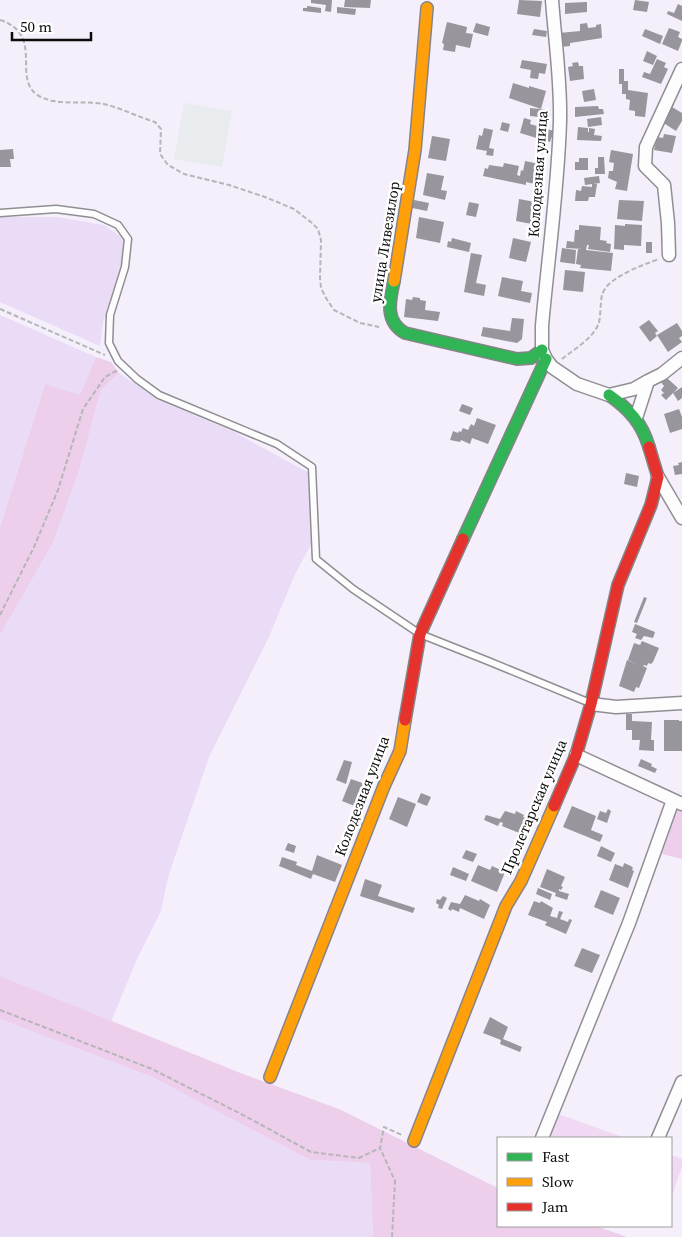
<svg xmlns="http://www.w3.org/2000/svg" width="682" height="1237" font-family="'Source Serif 4',serif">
  <rect width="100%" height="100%" fill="#f4effa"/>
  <path fill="#e8ecee" d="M184,103L232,111L222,167L174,159Z"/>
  <path fill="#eadbf6" d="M0,217H57L104,225L124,239V258L103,322L100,346L0,302Z
    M0,315L96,357L80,396L45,384L0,527Z
    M119,373L158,400L232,431L309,473L312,543L295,574L268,639L209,757L168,877L161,911L136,961L111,1022L0,976V635L53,543L79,471L101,390Z
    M0,1019L152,1077L310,1160L370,1163L373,1237H0Z"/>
  <path fill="#edcfec" d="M96,357L111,362L119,373L101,390L79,471L53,543L0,635V527L45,384L80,395Z
    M678,806L682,808V859L662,854Z
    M0,976L243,1074L339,1109L498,1188V1226H596L627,1237H373L370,1163L310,1160L152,1077L0,1019Z"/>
  <path fill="#f1d9f4" d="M556,1113L625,1138H547Z
    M671,1155L682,1159V1167L671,1198Z"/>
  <path fill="#98959c" d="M311,0H332L331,12L325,11L326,5L311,3Z
    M345,0H371L370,8L344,7Z
    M519,0L542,1L540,17L517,14Z
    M635,0L649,2L647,12L633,10Z
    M587,2V12L565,14V3Z
    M678,4L682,6V21L667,14L668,11L674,13Z
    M307,6L321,8V13L303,11V8H307Z
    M337,7L356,9L355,15L337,13Z
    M447,22L467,27L466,33L473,34L470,48L456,45L455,52L443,50L444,44L442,43Z
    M476,23L490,27L488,36L473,32Z
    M587,23L588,28L596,27V25L601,24L602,38L570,43V46L560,47L559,33L580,31V24Z
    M669,28L680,32L678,37L682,39V41L678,51L662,44Z
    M534,29L547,31L546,37L532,35Z
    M645,29L663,36L660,44L642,36Z
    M647,51L657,56L653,65L643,61Z
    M657,59L666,63L664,67L668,69L661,84L642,77L644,72L650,74Z
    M522,60L547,64L545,74L539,73L538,79L530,78L531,70L520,68Z
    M578,62L579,66H583L584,79L570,81L568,67L573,66L572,63Z
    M619,69H624V81H628V90L648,93L645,117L635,116V111L629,110L630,100L626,99V94H622V84H619Z
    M513,83L529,88V86L546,91L541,109L509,98Z
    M594,89L596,100L584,102L582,91Z
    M669,102L674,105L672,107L682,113V121L676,131L662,122Z
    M598,106L599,109H603L604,114L575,117V107Z
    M530,108L550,110V118L530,116Z
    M601,117L602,125L588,127L587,119Z
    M524,118L531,120L530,124L554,131L550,142L520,133Z
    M502,122L510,124L508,132L500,130Z
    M578,127L588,128V132H589V128L595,129L594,135L602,136L601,141L577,140Z
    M484,128L493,130L489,148L494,149L493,156L486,155L487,151L476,149L479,135L482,136Z
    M664,134L676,136L672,153L654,150L657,137L663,138Z
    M432,136L450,139L446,161L428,158Z
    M13,149L14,159H10L11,167H0V150Z
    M611,150L633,154L627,191L615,189L617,182L608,178L609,171H613L614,163L609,162Z
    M598,157H604L605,174H595V168H598Z
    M579,158H588V170H575V162H579Z
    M525,161L544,165L539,185L526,182V185L483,176L485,168L488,169L489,165L503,167L504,163L519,166L517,175L520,176L521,170L523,171Z
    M427,173L444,176L441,190L447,191L445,200L423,195Z
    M599,176L600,183L593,184H597L595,197H589L588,201H575L576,190L581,191L582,186L592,187V184L585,185L584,178Z
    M519,199L535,202L532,224L516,221Z
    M414,200L429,203L427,211L412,208Z
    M619,200L644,201L642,221L617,219Z
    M469,202L479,204L476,217L466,215Z
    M419,217L444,222L440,243L416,238Z
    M625,224L642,225L641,246L624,245V250L614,249L615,225L625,226Z
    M579,225L601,227L600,240L607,241L606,243L611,244L610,252L588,249L589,245H587L586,250L613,253L611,271L580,268L581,265L576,264L578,249H583L566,248L567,241L574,242L575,230H579Z
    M452,238L471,243L469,252L447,247L448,241L451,242Z
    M513,238L531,242L526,262L509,258Z
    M646,242H652V253H646Z
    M562,248L576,250L575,264L560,262Z
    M471,253L482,255L476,283L486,285L484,296L464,292Z
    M565,270L585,272L583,292L563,290Z
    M502,277L523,281L521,291L532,293L530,303L498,296Z
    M413,297L420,298V300L426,301L425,310L440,312L438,321L404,317L406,299L412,300Z
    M512,318L524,319L522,339L517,343L481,336L483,327L510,331Z
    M649,320L658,331L655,333L657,336L650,342L639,327Z
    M677,323L682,331V336L679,338L682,342L668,352L657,335Z
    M667,378L678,388L666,400L661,395L664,393L661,390L664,386L660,381Z
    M682,387V398L678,401L673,393Z
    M462,404L473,408L470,415L459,411Z
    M679,409L682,417V429L670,433L664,414Z
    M477,418L496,425L488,444L472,438L470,444L461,440L460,442L450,440L453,431L458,433L459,431L461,432L463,428L468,430L471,424L474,426Z
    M682,462V474L675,475L673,466L679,465L678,463Z
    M626,473L639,476L637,487L624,484Z
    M644,597L647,598L637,623L634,622Z
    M635,624L655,632L653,638L644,636L641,640L635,638L637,634L632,632Z
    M642,641L659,648L653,662L651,664L648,663L647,666L644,665L643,666L647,668L639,688L636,687L634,692L619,686L627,660L639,665L628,660L634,643L640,645Z
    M626,714H632V721L652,722L651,740H654V751L639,750L640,740H632V730H626Z
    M664,720H679V721H682V751H664Z
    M641,759L652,764L651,766L657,769L655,773L638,766Z
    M344,760L352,762L346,784L336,780Z
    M351,779L371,786L362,809L342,801Z
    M421,793L431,797L427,806L417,802Z
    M398,797L416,804L407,827L389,819Z
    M572,806L596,816L591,830L603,835L600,842L563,827Z
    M608,809L611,811L607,823L597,819L600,811L606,813Z
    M505,811L515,814L516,811L524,815L523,817L528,819L522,834L502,826L503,823L500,822L498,826L484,820L486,815L500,819Z
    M288,843L296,846L294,853L285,850Z
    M601,846L615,853L611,862L597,856Z
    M466,850L477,854L473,862L462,858Z
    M317,855L342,865L335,882L313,874L311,879L279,866L282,857L297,862L296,865L312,871Z
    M624,863L631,866L633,868L632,870L634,871L628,888L609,880L615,864L623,867Z
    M478,865L490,870L492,866L505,872L497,892L471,881Z
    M453,867L469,874L466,881L450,875Z
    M547,869L565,877L561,886L563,887L561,890L559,889V891L569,894L567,900L555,896L556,893L540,887Z
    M365,879L382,885L378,896L415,908L413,913L360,896Z
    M538,888L552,894L550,900L536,894Z
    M601,890L620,898L613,915L594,907Z
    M465,895L479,901L480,899L490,905L484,919L460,908L459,912L452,909L451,911L448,909L451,902L460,904Z
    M443,896L447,898L442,909L438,908L439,905L436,903L437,899L440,900Z
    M534,901L540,903L541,901L553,908L550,916L557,918L559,911L563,912L560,919L568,922L569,919L572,920L566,934L545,925L547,922L528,915Z
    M582,948L600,955L592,973L574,966Z
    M490,1017L508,1027L503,1039L522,1047L520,1052L500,1044L501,1040L483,1033Z"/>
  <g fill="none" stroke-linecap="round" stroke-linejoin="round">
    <g stroke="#908e93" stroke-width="9">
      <path id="lane" d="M0,213L56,209L94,214L118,225L128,239L125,267L110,315L109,343L118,361L137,379L159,395L277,444L312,467L316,559L353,589L420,634L488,661L590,703"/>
    </g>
    <g stroke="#908e93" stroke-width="15">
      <path id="street" d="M552,0C555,40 561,81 560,121C558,190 548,258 542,326V350L546,359L552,367L577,384L609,395L634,389L648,381L662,374L682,358
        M669,255L668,223L664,185L645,166L646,147L682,69
        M636,418L648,381
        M658,477L682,518
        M591,704L616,707L682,703
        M576,755L682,804
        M542,1138L629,923L673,800
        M658,1138L682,1082"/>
    </g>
    <g stroke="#878489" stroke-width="14">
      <path id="fast" d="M394,281C390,300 384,321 405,333L517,359L531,358L542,350
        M609,395C629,409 642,423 649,447
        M463,539L546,359"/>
    </g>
    <g stroke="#878489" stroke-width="14">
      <path id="slow" d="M394,281L415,150L427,8
        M270,1077L384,786L400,751L405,720
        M414,1141L506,906L521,881L554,806"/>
    </g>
    <g stroke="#878489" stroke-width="14">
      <path id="jam" d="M405,720L420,634L463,539
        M554,806L576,755L591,704L618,585L651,505L658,477L649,447"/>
    </g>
    <path stroke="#b6b5b7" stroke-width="2" stroke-dasharray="5 2.5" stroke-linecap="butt" d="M0,20C44,34 13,76 36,94C53,107 84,100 104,104C121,108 138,117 155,122L161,129L160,154L168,165L184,174L229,185L265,197L294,209L312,223L318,229L321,240L320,278L321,288L326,298L334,310L360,323L379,327
      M0,309L105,355
      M562,359C573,350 592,339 598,325C601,319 600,304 602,295C607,277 643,265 659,259
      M0,615L34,547L58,490L83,409L105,377L118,370
      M0,1010L152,1069L245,1116L311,1152L359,1158L380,1148
      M392,1237L395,1181L380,1148L384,1127L402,1135"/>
    <use href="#lane" stroke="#fdfdfe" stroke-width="6"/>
    <use href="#street" stroke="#fdfdfe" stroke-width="12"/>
    <use href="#fast" stroke="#30b455" stroke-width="11"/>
    <use href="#slow" stroke="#ff9f0a" stroke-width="11"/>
    <use href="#jam" stroke="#e5322d" stroke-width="11"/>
  </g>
  <g text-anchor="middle" stroke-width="5" stroke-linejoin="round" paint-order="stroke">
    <g font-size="15" fill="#0b0b0b" stroke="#fff">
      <text transform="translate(538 174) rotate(-86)" y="5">Колодезная улица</text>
      <text transform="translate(385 242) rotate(-81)" y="5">улица Ливезилор</text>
      <text transform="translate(362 796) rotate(-69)" y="5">Колодезная улица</text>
      <text transform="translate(534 807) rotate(-67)" y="5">Пролетарская улица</text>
    </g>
  </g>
  <rect x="497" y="1137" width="175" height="90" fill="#ffffff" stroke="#9d9d9d"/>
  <rect x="507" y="1153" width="25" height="8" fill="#30b455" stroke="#9d9d9d"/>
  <text x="542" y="1162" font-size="15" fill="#0b0b0b">Fast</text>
  <rect x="507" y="1178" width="25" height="8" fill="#ff9f0a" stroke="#9d9d9d"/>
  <text x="542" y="1187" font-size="15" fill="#0b0b0b">Slow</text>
  <rect x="507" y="1203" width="25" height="8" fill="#e5322d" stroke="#9d9d9d"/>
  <text x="542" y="1212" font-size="15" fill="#0b0b0b">Jam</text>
  <path d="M12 32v8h79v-8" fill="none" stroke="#0b0b0b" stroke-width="2.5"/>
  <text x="20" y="32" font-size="15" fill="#0b0b0b" stroke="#ffffff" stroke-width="4" paint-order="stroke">50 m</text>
</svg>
